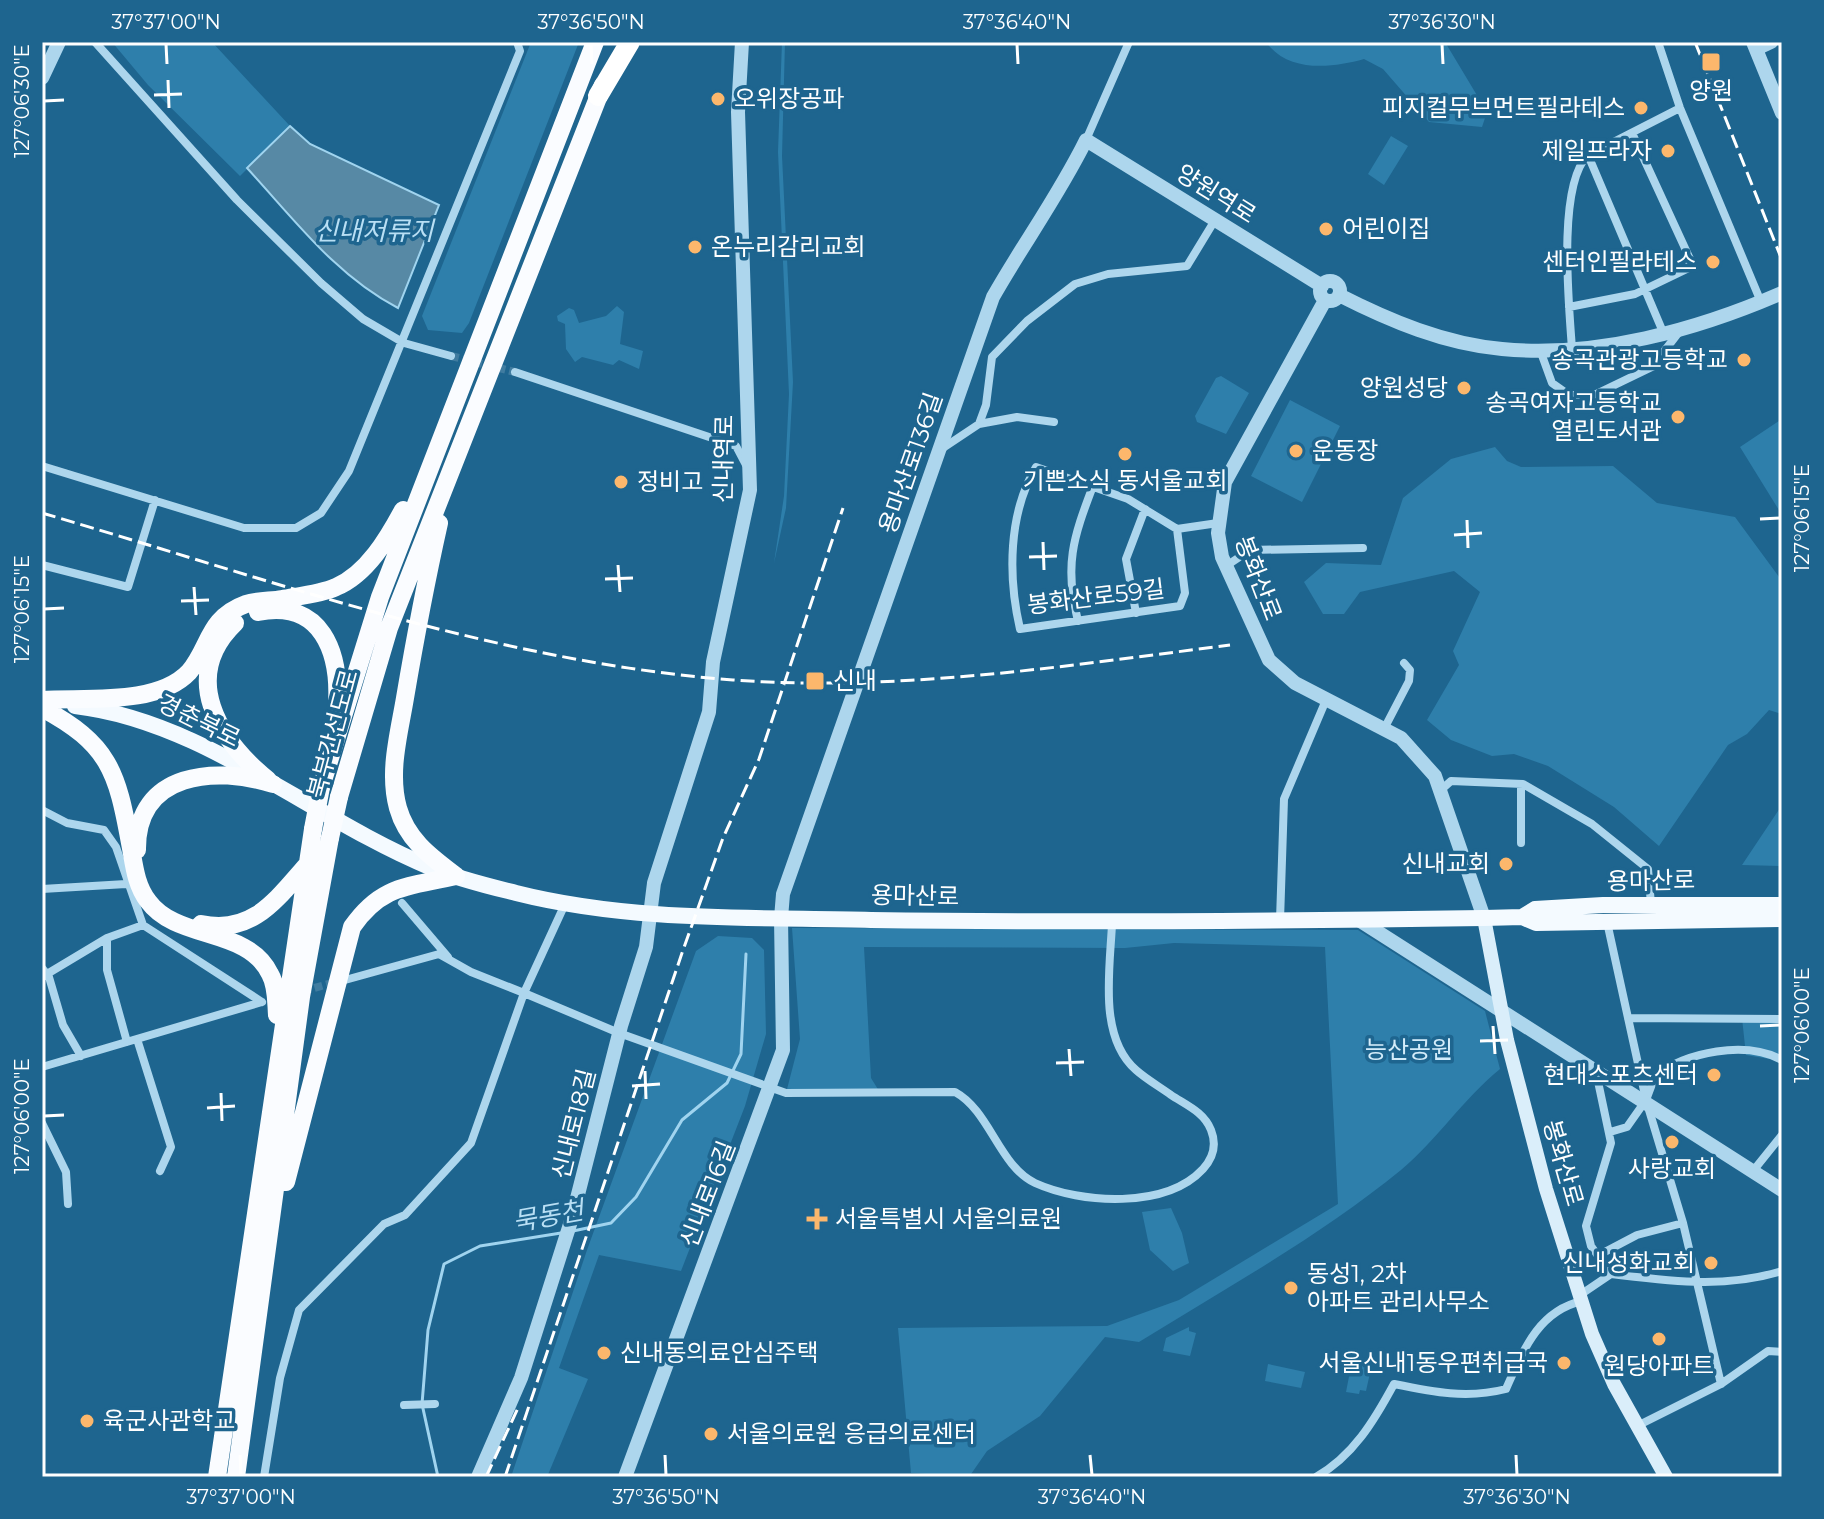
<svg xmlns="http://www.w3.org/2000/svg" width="1824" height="1519" font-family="Montserrat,'Noto Sans KR',sans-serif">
  <rect width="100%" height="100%" fill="#1e658f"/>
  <path fill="#2e7fab" d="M112,42H212L290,126L240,176L148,85Z
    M531,42H579L469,323L462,333L428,330L422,316Z
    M782,42H785L782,156L793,382L786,508L774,563L784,496L789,394L778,152Z
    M1266,42H1445L1487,112L1482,127L1429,122L1383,69L1364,59C1332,68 1288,73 1266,42Z
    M1391,136L1408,146L1384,185L1368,174Z
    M617,306L624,312L620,344L643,351L639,369L619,360L613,365L582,357L575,362L566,349L565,324L558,321L557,316L569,308L574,310L579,323L606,316Z
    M1221,376L1249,393L1226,434L1197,422L1195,416L1216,378Z
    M1290,400L1340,426L1302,502L1251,476Z
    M1782,419V515L1740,447Z
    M1495,447L1507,461L1521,467L1613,466L1657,503L1735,517L1782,581V714L1769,710L1747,734L1728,745L1659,846L1614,807L1548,766L1514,754L1492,756L1451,740L1427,720L1459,665L1453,651L1480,592L1454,571L1360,592L1344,614H1323L1304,582L1326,563L1381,565L1403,498L1451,459Z
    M1782,805V866L1742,865Z
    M792,928L1358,930L1485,1011L1500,1069C1463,1099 1437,1140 1401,1170C1320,1236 1228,1287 1139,1342L1105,1337L1040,1416L987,1451L969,1477L911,1473L898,1328L1107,1326L1179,1300L1338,1204L1325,947L1174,943L1125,948L864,947L871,1078L879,1091L786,1093L800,1039Z
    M718,936L752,938L764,950L766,1034L745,1106L681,1271L599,1255L559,1368L588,1379L547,1477H511L587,1250L696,951Z
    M1742,1018L1782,1019V1061L1746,1055Z
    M1171,1208L1182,1233L1189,1263L1173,1271L1150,1250L1142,1212Z
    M1189,1327V1331L1196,1333L1190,1356L1163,1351L1166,1338Z
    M1352,1361L1372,1364L1366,1391L1360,1390L1359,1394L1346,1392Z
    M1268,1364L1305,1372L1301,1388L1265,1381Z"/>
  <path fill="#5789a5" stroke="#a0d4ef" stroke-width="2" d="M290,126L310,144L439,205L398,308C336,276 294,219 247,168Z"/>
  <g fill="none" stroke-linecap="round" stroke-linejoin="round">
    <path stroke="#a0d4ef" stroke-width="3" d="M573,1231L611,1223L636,1197L682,1120L727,1083L741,1054L746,954
      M438,1477L422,1404L428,1330L444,1264L480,1246L561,1233"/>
    <path stroke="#407ca0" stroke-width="8" stroke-dasharray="8 4" stroke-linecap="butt" d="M451,356L515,372
      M303,991L336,982"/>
    <path stroke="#add6ed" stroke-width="8" d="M95,42L237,200L321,283L363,319L404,343L451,356
      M1658,42L1680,108L1761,302
      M1086,140L1129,42
      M1588,155L1663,332
      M1569,307L1635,294L1689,268L1690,259L1632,133
      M1572,349C1569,305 1557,185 1588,155L1680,108
      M1540,350L1552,383L1569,395H1594L1652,367L1679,332
      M515,372L736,446L746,465
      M979,424L1017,417L1054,422
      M940,450L979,424L986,405L992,357L1027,321L1075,284L1108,274L1187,266L1215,220
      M42,466L244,528H296L321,513L349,471L520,51L517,42
      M1177,529L1185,593L1180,606L1020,629C1008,577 1008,514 1036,467L1128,499L1177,529L1218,523
      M42,565L128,587L155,500
      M1226,566L1250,550L1363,548
      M1136,613L1126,559L1145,509
      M1078,621C1064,566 1073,538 1093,486
      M1384,729L1409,681L1410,670L1404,663
      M1521,784V843
      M1442,789L1451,781L1523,784L1592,824L1648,869L1651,904
      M42,810L67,823L104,830L116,847L143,925L262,1002
      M42,889L126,884
      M402,903L448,957
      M565,904L524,993L619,1033L786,1093L955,1092C990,1111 999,1166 1035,1183C1081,1204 1166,1209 1203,1169C1213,1158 1217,1145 1211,1130C1204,1112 1186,1105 1171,1095C1160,1087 1146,1079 1136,1070C1098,1037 1110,969 1112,924
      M1280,920L1284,799L1326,700
      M1607,922L1646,1100L1683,1223L1721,1384
      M42,968L49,977L63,1025L81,1056
      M42,977L107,938
      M1628,1018L1782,1019
      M137,1039L171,1147L160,1171
      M127,1042L107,970V938L143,925
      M42,1067L262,1002
      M1596,1072L1611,1143L1586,1226L1591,1246L1611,1274
      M42,1123L66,1172L68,1204
      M1610,1132L1627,1127L1646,1100L1655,1076C1687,1052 1745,1040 1782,1060
      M1753,1171L1782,1135
      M1599,1255L1637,1235L1683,1223
      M1580,1295L1611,1274C1670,1281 1724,1289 1782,1271
      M404,1405L435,1404
      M1637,1426L1721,1384L1768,1351L1782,1352
      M264,1477L280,1378L299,1310L384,1224L405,1215L471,1143L524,993L471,972L439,954L345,980
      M1316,1477C1353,1456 1374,1421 1394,1384C1433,1392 1467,1399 1506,1389C1523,1351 1538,1311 1582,1301"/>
    <path stroke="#add6ed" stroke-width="14" d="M1753,42L1782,113
      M1756,49L1771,42
      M42,78L59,42
      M1320 291a10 10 0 1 1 20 0a10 10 0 1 1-20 0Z
      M1339,295C1390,321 1445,344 1502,349C1596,358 1697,330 1782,293
      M1323,304L1225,482L1218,533L1222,557L1269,660L1295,683L1401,738L1435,776L1484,918
      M1359,920L1782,1190
      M478,1477L521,1378L572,1218L621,1026L646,947L654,883L709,712L713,662L750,490L738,112L742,42
      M625,1477L783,1050L781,918L783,894L993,297C1023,244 1059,195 1086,140L1322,286"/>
    <path stroke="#daeefa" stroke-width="14" d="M1484,918L1507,1040L1546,1189L1592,1334L1614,1384L1666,1477"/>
    <path stroke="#f4faff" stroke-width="16" d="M75,706C204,721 314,820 432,868C458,879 488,886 516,893C631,922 753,917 871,920C1076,923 1280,921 1484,918L1522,917L1535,909L1603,905H1782
      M1522,917L1536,923L1782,919"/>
    <path stroke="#fafcff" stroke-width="18" d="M439,523C426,581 415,639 405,698C399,734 388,772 398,808C407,840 431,857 456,876
      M258,612C322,599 340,653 337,704
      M235,623C179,677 219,740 268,780
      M42,700C85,697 157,706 189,672C210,648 207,618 246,604C257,600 271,601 282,599C299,596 321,594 336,587C367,574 388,538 403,510
      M42,708C109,744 117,771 130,843C134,863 135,884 148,901C177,941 248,927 270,974C277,986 276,1002 277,1015
      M321,787L380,597L595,42
      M339,797L389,628L603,85
      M137,850C136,771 217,766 273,784
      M201,924C252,935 276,900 306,866
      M286,1182L352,927C382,884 409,887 456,876
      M217,1477L313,829
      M236,1477L301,997L330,838"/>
    <path stroke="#fff" stroke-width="20" d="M598,96L630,42"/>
    <path stroke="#fff" stroke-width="3" stroke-dasharray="14 6" stroke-linecap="butt" d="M1695,42L1782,260
      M42,513C268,579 496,662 733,680C900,692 1065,666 1230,645
      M486,1477L518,1408
      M505,1477L682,953L723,838L759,759L843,508"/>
    <path stroke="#fafcff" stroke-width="18" d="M313,829L321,787
      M330,838L339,797"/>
  </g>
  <path fill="none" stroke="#fff" stroke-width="3" d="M166,44L167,64M591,44L592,64M1017,44L1018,64M1442,44L1443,64M168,80L169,108M154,95L182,94M44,101L64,100M1760,519L1780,518M1467,520L1468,548M1454,535L1482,533M1043,542L1044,570M1029,557L1057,556M618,565L620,592M605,579L633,578M194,587L196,615M181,601L209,600M44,609L64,608M1493,1026L1495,1054M1760,1026L1780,1025M1480,1041L1508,1040M1069,1049L1071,1076M1056,1063L1084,1062M645,1071L646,1099M632,1086L660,1084M221,1093L222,1121M207,1108L235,1106M44,1116L64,1115M240,1455L241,1475M665,1455L666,1475M1090,1455L1092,1475M1516,1455L1517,1475"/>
  <g fill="#fcb76c" stroke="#1e658f" stroke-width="3">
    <rect x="1701" y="52" width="20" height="20" rx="4"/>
    <circle cx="718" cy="99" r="8"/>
    <circle cx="1641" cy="108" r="8"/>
    <circle cx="1668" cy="151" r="8"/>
    <circle cx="1326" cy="229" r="8"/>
    <circle cx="695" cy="247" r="8"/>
    <circle cx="1713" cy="262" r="8"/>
    <circle cx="1744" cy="360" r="8"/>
    <circle cx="1464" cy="388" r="8"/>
    <circle cx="1678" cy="417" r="8"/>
    <circle cx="1296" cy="451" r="8"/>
    <circle cx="1125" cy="454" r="8"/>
    <circle cx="621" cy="482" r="8"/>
    <rect x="805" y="671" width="20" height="20" rx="4"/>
    <circle cx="1506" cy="864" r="8"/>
    <circle cx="1714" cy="1075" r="8"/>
    <circle cx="1672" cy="1142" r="8"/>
    <path d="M813 1207h8v8h8v8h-8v8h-8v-8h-8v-8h8z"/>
    <circle cx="1711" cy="1263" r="8"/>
    <circle cx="1291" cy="1288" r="8"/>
    <circle cx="1659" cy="1339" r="8"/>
    <circle cx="604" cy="1353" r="8"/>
    <circle cx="1564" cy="1363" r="8"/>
    <circle cx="87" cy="1421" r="8"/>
    <circle cx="711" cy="1434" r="8"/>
  </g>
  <g text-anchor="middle" stroke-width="7" stroke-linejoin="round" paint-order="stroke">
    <g font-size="24" fill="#fff" stroke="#1e658f" text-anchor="start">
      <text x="1711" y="99" text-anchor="middle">양원</text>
      <text x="734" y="107">오위장공파</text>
      <text x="1625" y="116" text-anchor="end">피지컬무브먼트필라테스</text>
      <text x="1652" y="159" text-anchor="end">제일프라자</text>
      <text x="1342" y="237">어린이집</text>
      <text x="711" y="255">온누리감리교회</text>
      <text x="1697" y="270" text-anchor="end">센터인필라테스</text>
      <text x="1728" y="368" text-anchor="end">송곡관광고등학교</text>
      <text x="1448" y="396" text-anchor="end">양원성당</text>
      <text x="1662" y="411" text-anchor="end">송곡여자고등학교<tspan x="1662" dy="28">열린도서관</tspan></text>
      <text x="1312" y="459">운동장</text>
      <text x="1125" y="489" text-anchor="middle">기쁜소식 동서울교회</text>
      <text x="637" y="490">정비고</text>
      <text x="833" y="689">신내</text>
      <text x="1490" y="872" text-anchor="end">신내교회</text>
      <text x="1698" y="1083" text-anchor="end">현대스포츠센터</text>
      <text x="1672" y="1177" text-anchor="middle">사랑교회</text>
      <text x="835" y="1227">서울특별시 서울의료원</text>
      <text x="1695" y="1271" text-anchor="end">신내성화교회</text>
      <text x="1307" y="1282">동성1, 2차<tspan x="1307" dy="28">아파트 관리사무소</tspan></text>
      <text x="620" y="1361">신내동의료안심주택</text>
      <text x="1548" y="1371" text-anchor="end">서울신내1동우편취급국</text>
      <text x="1659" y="1374" text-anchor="middle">원당아파트</text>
      <text x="103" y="1429">육군사관학교</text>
      <text x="727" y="1442">서울의료원 응급의료센터</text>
    </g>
    <g font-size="24" fill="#fff" stroke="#1e658f">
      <text transform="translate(1216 194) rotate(32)" y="8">양원역로</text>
      <text transform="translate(724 459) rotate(-89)" y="8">신내역로</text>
      <text transform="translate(911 463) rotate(-71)" y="8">용마산로136길</text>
      <text transform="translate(1258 578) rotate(69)" y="8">봉화산로</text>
      <text transform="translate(1096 597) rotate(-7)" y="8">봉화산로59길</text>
      <text transform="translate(199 721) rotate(26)" y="8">경춘북로</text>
      <text transform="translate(333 734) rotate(-75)" y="8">북부간선도로</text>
      <text transform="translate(1651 881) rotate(-1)" y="8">용마산로</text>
      <text transform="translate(915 896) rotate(1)" y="8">용마산로</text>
      <text transform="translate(574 1124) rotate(-76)" y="8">신내로18길</text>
      <text transform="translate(1563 1163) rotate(74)" y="8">봉화산로</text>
      <text transform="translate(708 1194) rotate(-69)" y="8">신내로16길</text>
    </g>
    <g font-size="24" fill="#d3ecfa" stroke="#1e658f">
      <text x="1409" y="1058">능산공원</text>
    </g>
    <g font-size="26" font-style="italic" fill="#b9dff4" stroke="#1e658f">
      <text x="374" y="240">신내저류지</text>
      <text transform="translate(548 1216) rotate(-10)" y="9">묵동천</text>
    </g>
  </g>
  <rect width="1824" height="1519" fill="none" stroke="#1e658f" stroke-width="88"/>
  <rect x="44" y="44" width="1736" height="1431" fill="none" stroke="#fff" stroke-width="3"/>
  <g font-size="20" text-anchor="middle" fill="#fff">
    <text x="166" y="29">37°37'00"N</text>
    <text x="591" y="29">37°36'50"N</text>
    <text x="1017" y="29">37°36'40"N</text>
    <text x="1442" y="29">37°36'30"N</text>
    <text transform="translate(22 101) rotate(-90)" y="7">127°06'30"E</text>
    <text transform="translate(1802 518) rotate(-90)" y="7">127°06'15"E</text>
    <text transform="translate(22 609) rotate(-90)" y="7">127°06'15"E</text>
    <text transform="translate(1802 1025) rotate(-90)" y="7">127°06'00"E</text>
    <text transform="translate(22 1116) rotate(-90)" y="7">127°06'00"E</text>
    <text x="241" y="1504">37°37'00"N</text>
    <text x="666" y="1504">37°36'50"N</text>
    <text x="1092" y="1504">37°36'40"N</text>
    <text x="1517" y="1504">37°36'30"N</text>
  </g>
</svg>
